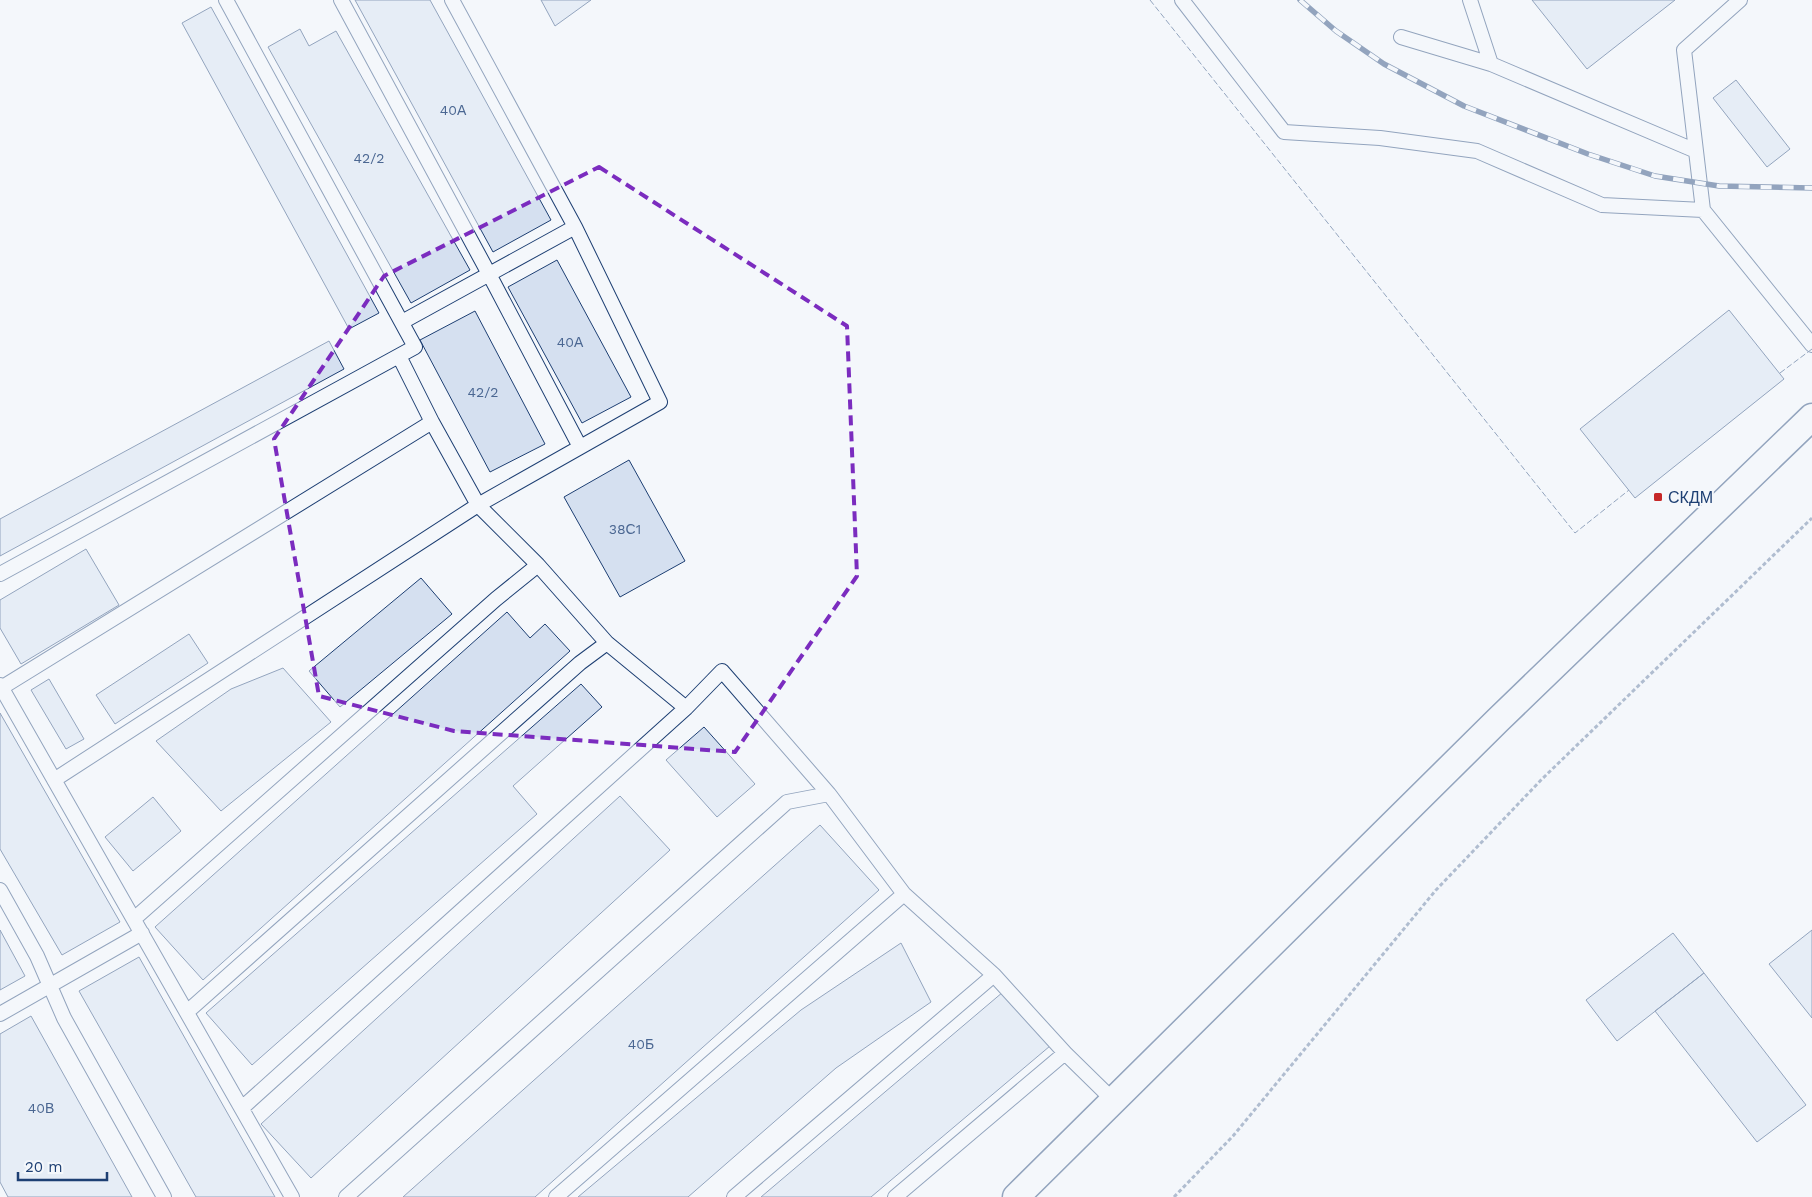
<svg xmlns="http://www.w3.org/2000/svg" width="1812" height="1197" font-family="'Work Sans',sans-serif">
  <rect width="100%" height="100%" fill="#f4f7fb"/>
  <path fill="#d5e0f0" stroke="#1d3f73" d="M355,0H430L551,220L493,252Z
    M541,0H591L555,26Z
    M1532,0H1675L1587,69Z
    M211,7L379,313L349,329L182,23Z
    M300,29L309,46L336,31L470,270L411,303L268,47Z
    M1736,80L1790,149L1767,167L1713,98Z
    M557,260L631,397L582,423L508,287Z
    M1729,310L1784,379L1635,498L1580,429Z
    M475,311L545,444L490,472L420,340Z
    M329,341L344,369L0,556V519Z
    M629,460L685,561L620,597L564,497Z
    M86,549L119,605L21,664L0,628V600Z
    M421,578L452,614L340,707L309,671Z
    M507,612L530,638L545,624L570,651L203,980L155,927Z
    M189,634L208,663L115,724L96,695Z
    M283,668L331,722L221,811L156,741L231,689Z
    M49,679L84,739L66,749L31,690Z
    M581,684L602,707L513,786L537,814L252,1065L206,1013Z
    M0,713L120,922L62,955L0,849Z
    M704,727L755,784L717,817L666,760Z
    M620,796L670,850L311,1178L261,1124Z
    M153,797L181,831L133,871L105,837Z
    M820,825L879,890L535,1197H403Z
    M0,930L25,976L0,990Z
    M1812,930V1018L1769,964Z
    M1673,933L1704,973L1617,1041L1586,1000Z
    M901,943L931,1002L836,1068L688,1197H578L801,1010Z
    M139,957L275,1197H196L79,991Z
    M1704,973L1806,1105L1757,1142L1655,1011Z
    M1003,992L1050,1046L871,1197H761Z
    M31,1016L132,1197H8L0,1182V1034Z"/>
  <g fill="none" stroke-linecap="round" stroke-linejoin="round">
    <g stroke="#1d3f73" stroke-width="16">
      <path id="lane" d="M341,0L489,274L580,447
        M1182,0L1284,132L1380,138L1477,151L1602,205L1703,210
        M1470,0L1491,64L1696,151
        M1740,0L1684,50L1703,210L1812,345
        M1401,37L1491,64
        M402,322L575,227
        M399,356L432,422L478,505L538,565
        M0,574L415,347L226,0
        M0,685L292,1197
        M1,688L432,422
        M54,780L478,505L660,402L575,227L452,0
        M0,890L37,956L64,1018L164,1197
        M134,919L496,599L538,565L607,643
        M187,1012L580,663L607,643L686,708
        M0,1014L142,933
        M242,1108L686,708L722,671L829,794
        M346,1197L787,802L829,794L904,894
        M556,1197L904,894L994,975L1065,1053
        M734,1197L994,975
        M895,1197L1065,1053L1114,1101"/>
    </g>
    <g stroke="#1d3f73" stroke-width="29">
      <path id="street" d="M1016,1197L1498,720L1812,417"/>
    </g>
    <path stroke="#5e769c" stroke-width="3" stroke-dasharray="4 2.5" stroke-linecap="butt" d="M1174,1197L1233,1136L1436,890L1542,779L1812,518"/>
    <use href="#lane" stroke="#f4f7fb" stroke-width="14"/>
    <use href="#street" stroke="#f4f7fb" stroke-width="26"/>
    <g stroke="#1d3f73" stroke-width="5.5">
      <path id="rail" d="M1300,0L1336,31L1384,64L1464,106L1588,154L1655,176L1719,186L1812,188"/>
    </g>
    <use href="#rail" stroke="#f4f7fb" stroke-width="4" stroke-dasharray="11" stroke-linecap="butt"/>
    <path stroke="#1d3f73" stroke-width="1" stroke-dasharray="6 2.5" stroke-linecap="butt" d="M1150,0L1575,533L1629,490
      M1780,373L1812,349"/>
  </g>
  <path d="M0 0H1812V1197H0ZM599,167L847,326L857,576L735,752L454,731L319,696L274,439L384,276Z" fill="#f4f7fb" fill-opacity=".55" fill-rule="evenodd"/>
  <path fill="none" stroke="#7b2cbf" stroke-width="4" stroke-dasharray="10 6" stroke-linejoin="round" d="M599,167L847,326L857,576L735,752L454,731L319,696L274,439L384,276Z"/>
  <rect fill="#c62828" stroke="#f4f7fb" stroke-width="2" x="1653" y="492" width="10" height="10" rx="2.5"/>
  <g text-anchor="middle" stroke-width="4" stroke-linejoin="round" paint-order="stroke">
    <g font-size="14" fill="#4b6792">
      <text x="453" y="115">40А</text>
      <text x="369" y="163">42/2</text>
      <text x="570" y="347">40А</text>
      <text x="483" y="397">42/2</text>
      <text x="625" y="534">38С1</text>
      <text x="641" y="1049">40Б</text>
      <text x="41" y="1113">40В</text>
    </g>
    <g font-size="16" fill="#1d3f73" stroke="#f4f7fb" text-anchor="start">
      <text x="1668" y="503">СКДМ</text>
    </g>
  </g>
  <path d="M18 1172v8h89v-8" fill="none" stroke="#1d3f73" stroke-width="2.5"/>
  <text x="25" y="1172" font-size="15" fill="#1d3f73" stroke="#f4f7fb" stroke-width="4" paint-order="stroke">20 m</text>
</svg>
